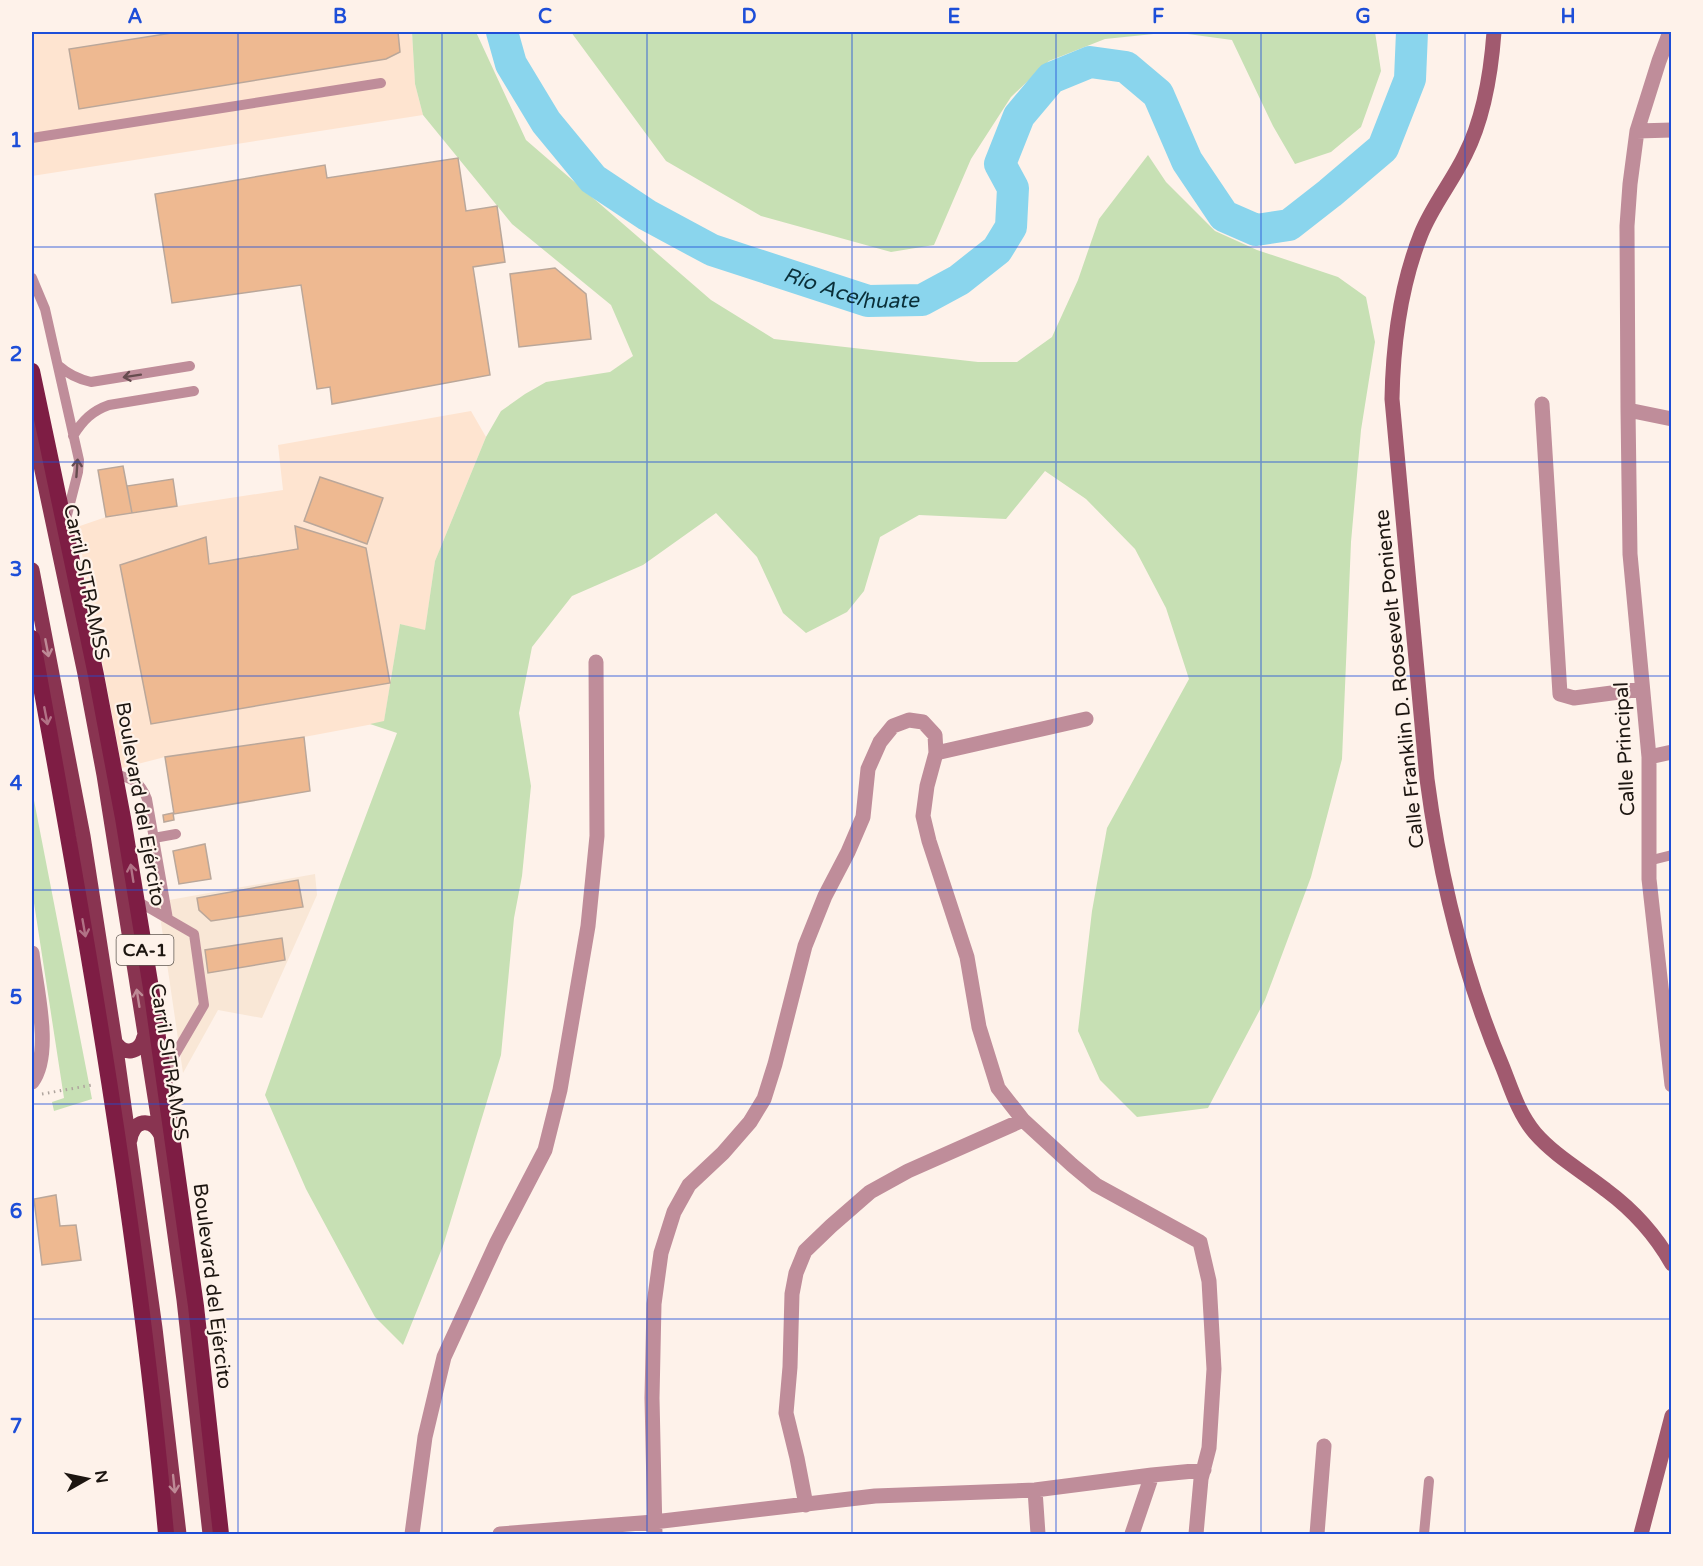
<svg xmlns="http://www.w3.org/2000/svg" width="1703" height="1566" font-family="'Varela Round',sans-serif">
  <rect width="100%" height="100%" fill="#fef2ea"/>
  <path fill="#f9e7d6" d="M315,874L317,895L262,1018L218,1010L183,1073L158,902Z"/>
  <path fill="#fee4d0" d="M32,32H412L415,84L423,115L32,176Z
    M471,411L486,437L435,561L425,631L400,624L384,722L304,737L165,757L122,768L77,527L106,517L283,490L278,445Z"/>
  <path fill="#c7e0b4" d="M412,32H476L526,140L711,300L774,339L978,362H1017L1052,337L1078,280L1099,219L1148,155L1166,182L1215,231L1257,250L1338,277L1366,297L1375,342L1361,430L1351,542L1342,759L1311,877L1265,1000L1208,1108L1137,1117L1100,1080L1078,1031L1092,911L1107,828L1189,679L1166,608L1135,549L1086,499L1045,471L1006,519L919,515L880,537L864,591L847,612L806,633L783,613L757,557L716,513L643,565L572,596L532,647L519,713L531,786L522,876L514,918L501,1055L443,1246L403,1345L375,1317L306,1189L265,1095L342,879L397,733L370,724L384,721L400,624L425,630L435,561L486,437L501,411L525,394L546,382L610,372L633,356L611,305L512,224L423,115L415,84Z
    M571,32H1375L1381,71L1361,127L1331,152L1295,164L1273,126L1232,40L1173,32L1105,39L1049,61L1011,97L971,159L934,245L891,252L761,216L666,161Z
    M32,790L92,1099L54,1111L52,1102L64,1098L32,890Z"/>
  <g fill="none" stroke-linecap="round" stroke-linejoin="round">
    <path stroke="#8ad5ed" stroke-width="32" id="s1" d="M502,32L511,64L546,122L593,179L647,215L712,250L868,301L922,300L959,280L997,250L1011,227L1013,188L1000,164L1019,116L1051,78L1090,62L1126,67L1158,94L1187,161L1224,216L1256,230L1289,225L1330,193L1383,148L1410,79L1412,32"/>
  </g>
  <path fill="#eeb991" stroke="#baa79a" stroke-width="1.5" d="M178,32H398L400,52L386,59L79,109L69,49Z
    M458,158L466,211L497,206L505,262L473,267L490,375L332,404L330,387L317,389L301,285L172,303L155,194L325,165L327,178Z
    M555,268L586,294L591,339L519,347L510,274Z
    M123,466L132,513L106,517L98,470Z
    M320,477L383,498L367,544L304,521Z
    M173,479L177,506L132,513L127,486Z
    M295,526L366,548L390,683L151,724L120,565L206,537L209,564L298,549Z
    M304,737L310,791L174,814L165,757Z
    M173,813L174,820L164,822L163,815Z
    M205,844L211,879L179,884L173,851Z
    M298,880L303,907L211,921L199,910L197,898Z
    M282,938L285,960L208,973L205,950Z
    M56,1195L60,1226L76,1225L81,1260L42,1265L34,1199Z"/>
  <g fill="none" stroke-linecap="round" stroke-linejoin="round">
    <path stroke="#aea49d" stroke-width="3" stroke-dasharray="1.5 4.5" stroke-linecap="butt" d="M42,1094L92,1085"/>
    <path stroke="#bf8d9a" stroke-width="10" d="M32,138L381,83
      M32,278L45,309L79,460L78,472L66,519
      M59,366C69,375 78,379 91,382L190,366
      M73,436C83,420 92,411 109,405L194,391
      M115,774C133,779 140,781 147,799L168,919
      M154,838L176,834
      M1648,861L1672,855
      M137,901L194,934L204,1005L163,1075
      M1424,1534L1429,1481"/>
    <path stroke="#bf8d9a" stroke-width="15" d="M1670,32L1659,61L1637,131L1630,184L1627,226L1628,410L1630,554L1649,757V879L1672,1085
      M1637,131L1672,130
      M1542,404L1560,694L1574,698L1642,689
      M1628,410L1672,419
      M936,753L1086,719
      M1649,757L1672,752
      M32,953C36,987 53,1054 32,1082
      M1035,1490L1038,1534
      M806,1505L797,1458L786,1413L790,1367L792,1294L796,1273L805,1251L831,1226L870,1192L908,1171L1023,1120
      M412,1534L425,1437L444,1357L497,1242L545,1150L560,1090L588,926L597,836L596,662
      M500,1534L654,1522L875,1496L1035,1490L1152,1475L1204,1470
      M655,1534L652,1398L654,1304L661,1253L674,1212L689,1185L723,1153L750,1122L764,1099L775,1064L805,946L825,896L848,852L863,817L868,769L880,742L893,726L909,720L923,722L935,735L936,753L927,786L923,816L929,841L967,957L979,1027L998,1088L1023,1120L1072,1165L1096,1185L1200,1242L1209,1281L1214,1369L1209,1448L1201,1479L1196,1534
      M1132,1534L1152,1475
      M1317,1534L1324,1446"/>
    <path stroke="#a15a6f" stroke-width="15" d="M1494,32C1491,73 1484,118 1465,155C1452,182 1432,206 1421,234C1400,287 1393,343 1392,399L1427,779C1440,878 1464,976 1503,1068C1512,1091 1519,1114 1535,1133C1555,1156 1582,1171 1606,1190C1633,1210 1655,1234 1672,1264
      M1641,1534L1672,1416"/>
    <path stroke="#893451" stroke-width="15" d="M32,423L85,674L104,775L161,1135L184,1300L210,1534
      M32,570L83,836L115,1042L155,1328L179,1534
      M115,1042C124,1056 140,1053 144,1037
      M130,1140C133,1120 151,1116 161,1135"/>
    <path stroke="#7e1d44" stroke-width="16" d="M32,371L96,675L123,818L151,988L196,1306L221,1534
      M32,638C87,935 139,1233 166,1534"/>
  </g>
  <defs><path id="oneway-shaft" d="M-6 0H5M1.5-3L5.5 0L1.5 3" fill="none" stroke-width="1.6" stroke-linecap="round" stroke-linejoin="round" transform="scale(1.5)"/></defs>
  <g stroke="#664c4f">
    <use href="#oneway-shaft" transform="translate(132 376) rotate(171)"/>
    <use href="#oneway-shaft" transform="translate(77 468) rotate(-86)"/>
  </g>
  <g stroke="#be8a96">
    <use href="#oneway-shaft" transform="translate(47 648) rotate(79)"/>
    <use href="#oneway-shaft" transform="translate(138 998) rotate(-99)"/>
    <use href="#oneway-shaft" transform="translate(174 1484) rotate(84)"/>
  </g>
  <g stroke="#b17286">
    <use href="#oneway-shaft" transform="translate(46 716) rotate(79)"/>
    <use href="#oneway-shaft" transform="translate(132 873) rotate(-99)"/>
    <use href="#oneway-shaft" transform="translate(84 928) rotate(80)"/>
  </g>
  <path fill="none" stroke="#1d4ed8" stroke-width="1.5" stroke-opacity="0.55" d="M238,32V1534M442,32V1534M647,32V1534M852,32V1534M1056,32V1534M1261,32V1534M1465,32V1534M32,247H1672M32,462H1672M32,676H1672M32,890H1672M32,1104H1672M32,1319H1672"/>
  <g text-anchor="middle" stroke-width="4.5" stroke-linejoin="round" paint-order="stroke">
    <rect fill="#fef2ea" stroke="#605852" stroke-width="1.5" x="116.5" y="935" width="57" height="30" rx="4.5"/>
    <g font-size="18" font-weight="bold" fill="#1d1611">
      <text x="145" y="956">CA-1</text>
    </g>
    <g font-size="20" fill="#1d1611" stroke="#fef2ea">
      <text transform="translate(87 582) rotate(78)" y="7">Carril SITRAMSS</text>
      <text transform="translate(1399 679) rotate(-96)" y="7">Calle Franklin D. Roosevelt Poniente</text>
      <text transform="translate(1624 749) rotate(-93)" y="7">Calle Principal</text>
      <text transform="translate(141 804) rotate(80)" y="7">Boulevard del Ejército</text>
      <text transform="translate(170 1062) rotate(81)" y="7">Carril SITRAMSS</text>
      <text transform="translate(213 1286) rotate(83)" y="7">Boulevard del Ejército</text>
    </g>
    <g font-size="21" font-style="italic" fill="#0a2f39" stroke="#fef2ea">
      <text dy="7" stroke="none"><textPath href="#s1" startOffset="459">Río Acelhuate</textPath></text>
    </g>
  </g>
  <rect width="1703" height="1566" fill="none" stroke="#fef2ea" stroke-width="66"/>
  <g transform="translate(87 1479) rotate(81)" stroke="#fef2ea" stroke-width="4.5" paint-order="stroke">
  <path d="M0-4.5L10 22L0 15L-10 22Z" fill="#1d1611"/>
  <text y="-9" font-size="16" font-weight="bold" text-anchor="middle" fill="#1d1611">N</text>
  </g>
  <rect x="33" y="33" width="1637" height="1500" fill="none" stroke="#1d4ed8" stroke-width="2"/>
  <g font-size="20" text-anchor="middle" font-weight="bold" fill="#1d4ed8">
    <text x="135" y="23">A</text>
    <text x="340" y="23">B</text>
    <text x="545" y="23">C</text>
    <text x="749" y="23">D</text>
    <text x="954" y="23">E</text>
    <text x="1158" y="23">F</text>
    <text x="1363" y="23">G</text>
    <text x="1568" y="23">H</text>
    <text x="16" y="147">1</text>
    <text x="16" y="361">2</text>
    <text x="16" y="576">3</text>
    <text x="16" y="790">4</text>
    <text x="16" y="1004">5</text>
    <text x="16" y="1218">6</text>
    <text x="16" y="1433">7</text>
  </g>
</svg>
